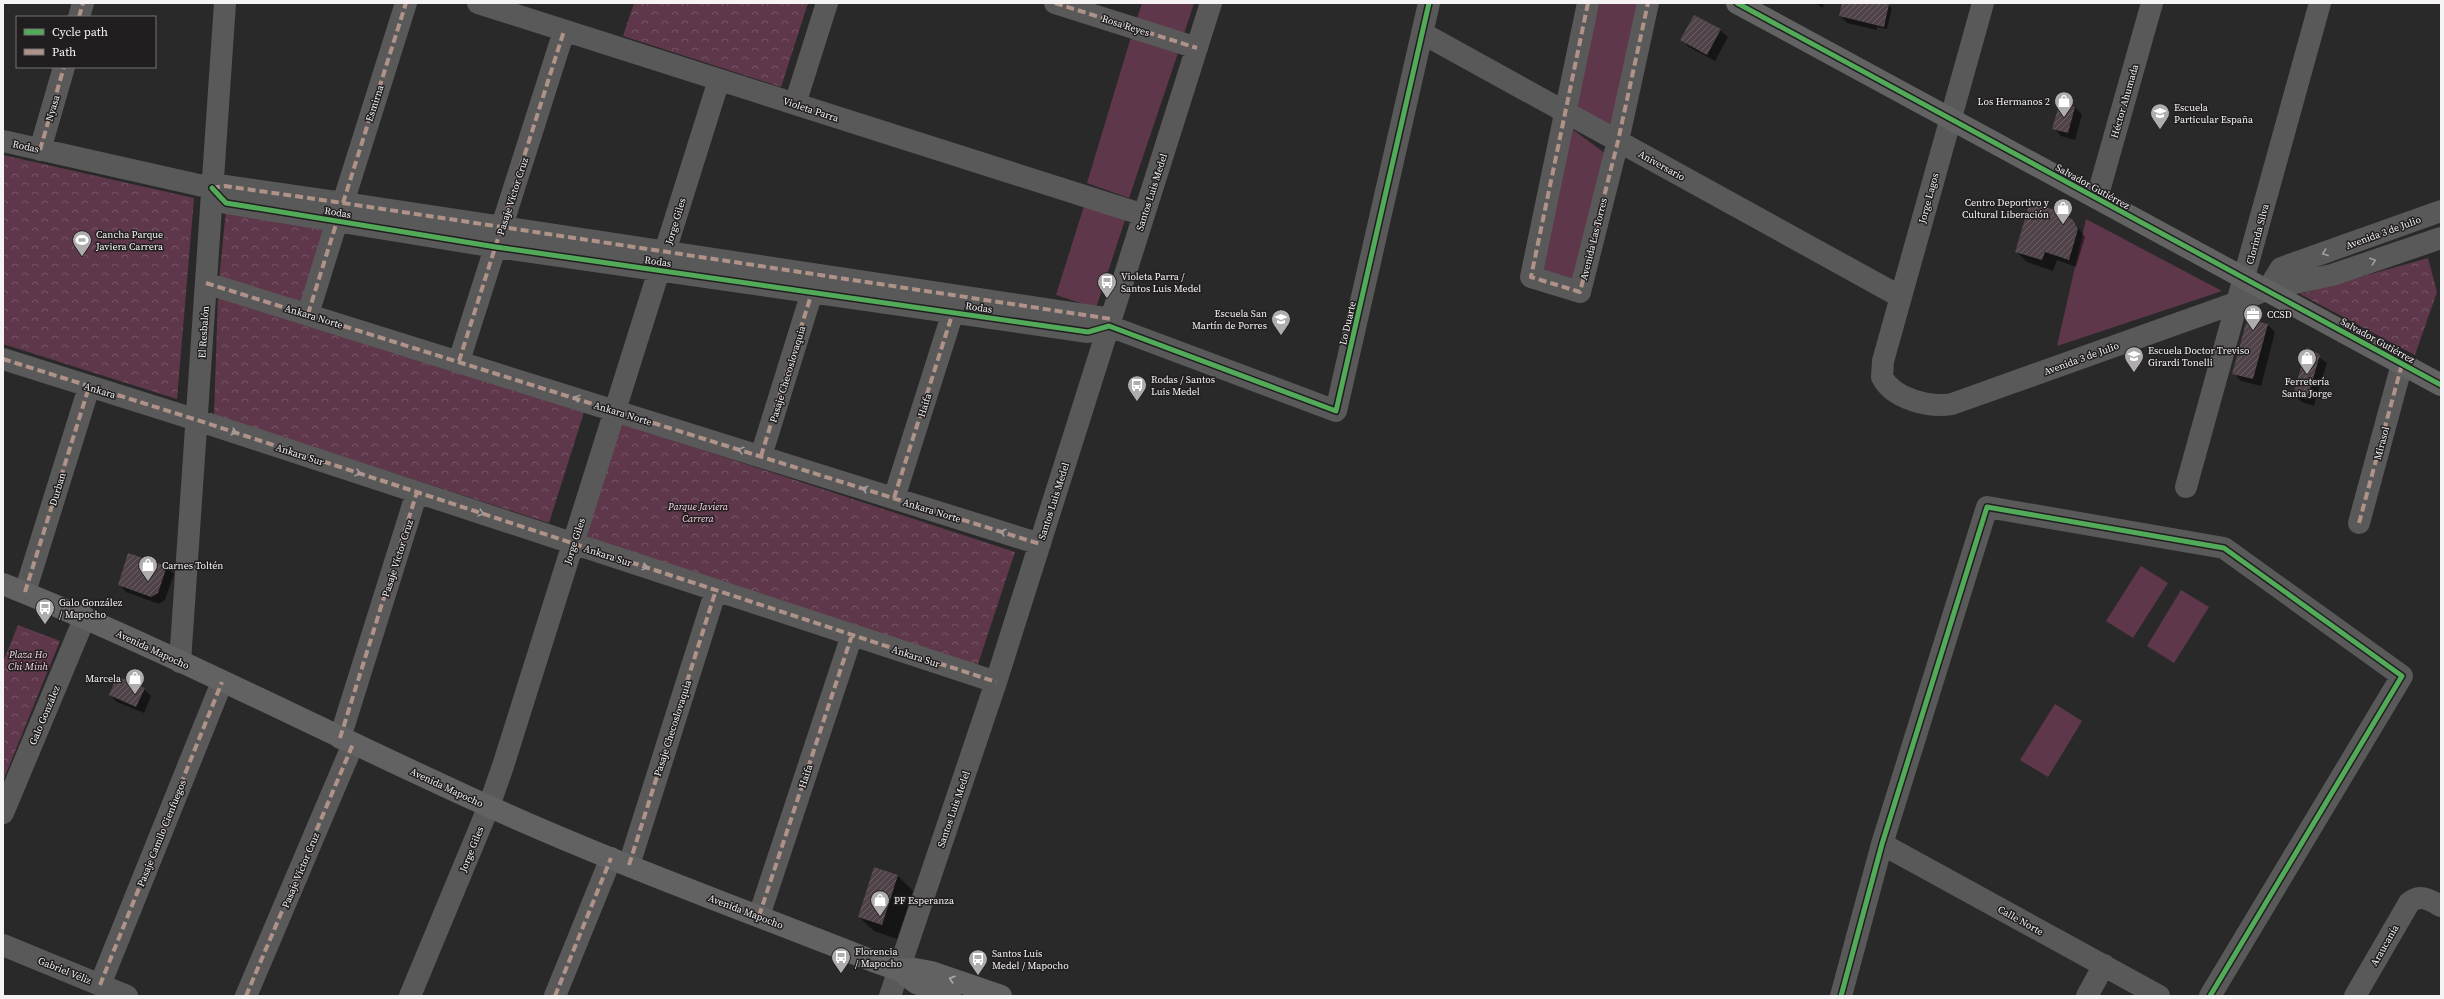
<svg xmlns="http://www.w3.org/2000/svg" width="2444" height="999" font-family="'Source Serif 4',serif">
  <defs>
    <pattern id="park-crowns" width="20" height="18" patternUnits="userSpaceOnUse"><rect width="20" height="18" fill="#5e384a"/><path d="M2 6a3 3 0 1 1 6 0M12 15a3 3 0 1 1 6 0" fill="none" stroke="#765565"/></pattern>
    <pattern id="building-hatch" width="6" height="6" patternUnits="userSpaceOnUse"><rect width="6" height="6" fill="#4f4349"/><path d="M-1 1l2-2M0 6l6-6M5 7l2-2" fill="none" stroke="#695f64"/></pattern>
  </defs>
  <rect width="100%" height="100%" fill="#2a2929"/>
  <path fill="#5e384a" d="M1142,3H1194L1183,37L1136,22Z
    M1593,3H1644L1617,132L1571,110Z
    M1131,37L1178,53L1129,198L1087,183Z
    M1572,129L1606,154L1576,279L1539,269Z
    M1084,206L1125,220L1096,308L1056,295Z
    M2086,219L2222,291L2057,346Z
    M2141,566L2168,583L2133,638L2106,621Z
    M2181,590L2209,607L2174,663L2147,646Z
    M2055,704L2082,721L2048,777L2020,760Z"/>
  <path fill="url(#park-crowns)" d="M634,3H808L781,87L623,36Z
    M3,155L194,198L177,399L3,344Z
    M226,210L324,229L301,304L219,280Z
    M2428,258L2437,292L2415,355L2300,294Z
    M218,297L584,412L549,523L214,415Z
    M620,423L1015,552L977,667L582,538Z
    M18,625L60,641L3,781V662Z"/>
  <path fill="#0007" d="M1814,3H1824L1823,8Z
    M1843,3L1888,5L1892,8L1887,29L1877,27V30L1847,23L1840,16Z
    M1720,30L1728,37L1715,61L1689,47L1682,40Z
    M2075,107L2082,115L2075,140L2061,136L2054,128Z
    M2073,221L2085,237L2076,267L2057,260L2053,271L2027,262L2016,251Z
    M2268,325L2275,332L2261,386L2241,381L2234,373Z
    M2308,349L2327,363L2314,406L2302,402L2294,394Z
    M129,554L167,567L174,574L165,600L159,604L126,592L119,584Z
    M144,689L151,696L144,713L117,702L110,695Z
    M875,869L898,876L913,891L897,939L874,931L859,917Z"/>
  <path fill="url(#building-hatch)" d="M1842,3L1889,4L1884,27L1839,16Z
    M1694,15L1721,29L1707,55L1680,40Z
    M2060,102L2075,107L2068,133L2052,129Z
    M2030,202L2058,211L2073,220L2078,229L2069,260L2045,252L2042,260L2015,252Z
    M2252,320L2268,324L2253,379L2232,374L2246,323Z
    M2307,347L2320,355L2307,399L2293,395Z
    M128,553L167,566L158,593L151,597L118,585Z
    M117,676L145,688L136,707L109,695Z
    M874,867L898,875L882,925L858,917Z"/>
  <g fill="none" stroke-linecap="round" stroke-linejoin="round">
    <path stroke="#5a5959" stroke-width="22" d="M478,3L1144,215
      M1055,3L1197,48
      M1588,3L1531,277L1580,292L1618,141L1648,3
      M1983,3L1883,361L1882,377C1893,399 1930,408 1952,404L2238,302L2268,289L2332,275L2441,238
      M79,17L83,3
      M1422,33L1901,297
      M795,104L827,3
      M3,141L212,188L225,186L343,203L1111,319
      M40,150L64,67
      M212,188L226,203L496,247L1088,332L1109,326L1336,411L1429,3
      M2097,198L2152,3
      M343,203L406,3
      M206,283L1040,544
      M2268,289L2281,268L2441,211
      M308,314L337,221
      M3,359L197,420L996,682
      M459,361L564,31
      M761,456L812,292
      M2186,487L2320,3
      M894,498L953,312
      M2359,523L2402,364
      M25,592L89,387
      M180,662L225,3
      M340,738L417,492
      M3,813L85,617
      M1882,844L2159,996
      M629,865L716,590
      M759,916L852,635
      M3,945L127,996
      M100,985L222,682
      M246,996L353,744
      M410,996L489,806L503,766L719,80
      M555,996L611,858
      M890,996L996,682L1211,3
      M1841,996L1882,844L1987,507L2224,548L2402,676L2210,996
      M2087,996L2104,965
      M2355,996L2409,903C2420,893 2430,900 2441,906"/>
    <path stroke="#636262" stroke-width="22" d="M1737,3L2441,385
      M3,584C168,650 326,733 488,806C614,863 744,910 873,961L899,970L915,969L931,972L1001,996
      M899,970L916,983L950,996"/>
    <path stroke="#af9288" stroke-width="4" stroke-dasharray="8 4" stroke-linecap="butt" d="M1055,3L1197,48
      M1588,3L1531,277L1580,292L1618,141L1648,3
      M79,17L83,3
      M40,150L64,67
      M212,188L225,186L343,203L1111,319
      M343,203L406,3
      M206,283L1040,544
      M308,314L337,221
      M3,359L197,420L996,682
      M459,361L564,31
      M761,456L812,292
      M894,498L953,312
      M2359,523L2402,364
      M25,592L89,387
      M340,738L417,492
      M629,865L716,590
      M759,916L852,635
      M100,985L222,682
      M246,996L353,744
      M555,996L611,858"/>
    <g stroke="#211e20" stroke-width="8">
      <path id="cycleway" d="M1737,3L2441,385
        M212,188L226,203L496,247L1088,332L1109,326L1336,411L1429,3
        M1841,996L1882,844L1987,507L2224,548L2402,676L2210,996"/>
    </g>
    <use href="#cycleway" stroke="#51ab58" stroke-width="5"/>
  </g>
  <defs><path id="oneway-chevron" d="M-2-3.5L2.5 0L-2 3.5" fill="none" stroke-width="1.6" stroke-linecap="round" stroke-linejoin="round"/></defs>
  <g stroke="#a09e9f">
    <use href="#oneway-chevron" transform="translate(2325 253) rotate(160)"/>
    <use href="#oneway-chevron" transform="translate(2373 261) rotate(-19)"/>
    <use href="#oneway-chevron" transform="translate(577 398) rotate(-163)"/>
    <use href="#oneway-chevron" transform="translate(234 432) rotate(18)"/>
    <use href="#oneway-chevron" transform="translate(741 450) rotate(-163)"/>
    <use href="#oneway-chevron" transform="translate(358 473) rotate(18)"/>
    <use href="#oneway-chevron" transform="translate(865 489) rotate(-163)"/>
    <use href="#oneway-chevron" transform="translate(481 513) rotate(18)"/>
    <use href="#oneway-chevron" transform="translate(1003 532) rotate(-163)"/>
    <use href="#oneway-chevron" transform="translate(645 567) rotate(18)"/>
  </g>
  <use stroke="#acaaab" href="#oneway-chevron" transform="translate(952 979) rotate(-162)"/>
  <defs>
    <g id="shop-pin" transform="scale(1)"><path d="M0 17L-7.5 6A9.5 9.5 0 1 1 7.5 6Z" fill="#aeacad" stroke="#211e20"/><path d="M-5-2.5h2.3a2.7 3.5 0 0 1 5.4 0H5L5.5 6h-11ZM-1.5-2.5h3a1.5 2.3 0 0 0-3 0Z" fill="#fff"/></g>
    <g id="school-pin" transform="scale(1)"><path d="M0 17L-7.5 6A9.5 9.5 0 1 1 7.5 6Z" fill="#aeacad" stroke="#211e20"/><path d="M0-5L7-2L0 1L-7-2ZM-4 1L0 2.5L4 1V4Q0 6-4 4Z" fill="#fff"/></g>
    <g id="stadium-pin" transform="scale(1)"><path d="M0 17L-7.5 6A9.5 9.5 0 1 1 7.5 6Z" fill="#aeacad" stroke="#211e20"/><path d="M0-5a6.5 5 0 1 0 0 10a6.5 5 0 1 0 0-10ZM-3.5-1.8h7v3.6h-7Z" fill="#fff"/></g>
    <g id="bus-pin" transform="scale(1)"><path d="M0 17L-7.5 6A9.5 9.5 0 1 1 7.5 6Z" fill="#aeacad" stroke="#211e20"/><path d="M-5-6H5V4H4V6H2V4H-2V6H-4V4H-5ZM-3.5-4V0h7V-4ZM-3.5 1.2v1.5H-2V1.2ZM2 1.2v1.5H3.5V1.2Z" fill="#fff"/></g>
    <g id="office-pin" transform="scale(1)"><path d="M0 17L-7.5 6A9.5 9.5 0 1 1 7.5 6Z" fill="#aeacad" stroke="#211e20"/><path d="M-6-3h4V-5.5h4V-3h4V5H-6ZM-1-4.5V-3h2v-1.5ZM-6 0V1H6V0Z" fill="#fff"/></g>
  </defs>
  <g fill-rule="evenodd">
    <use href="#shop-pin" x="2064" y="101"/>
    <use href="#school-pin" x="2160" y="113"/>
    <use href="#shop-pin" x="2063" y="208"/>
    <use href="#stadium-pin" x="82" y="240"/>
    <use href="#bus-pin" x="1107" y="282"/>
    <use href="#office-pin" x="2253" y="314"/>
    <use href="#school-pin" x="1281" y="319"/>
    <use href="#school-pin" x="2134" y="356"/>
    <use href="#shop-pin" x="2307" y="358"/>
    <use href="#bus-pin" x="1137" y="385"/>
    <use href="#shop-pin" x="148" y="565"/>
    <use href="#bus-pin" x="45" y="608"/>
    <use href="#shop-pin" x="135" y="678"/>
    <use href="#shop-pin" x="880" y="900"/>
    <use href="#bus-pin" x="841" y="957"/>
    <use href="#bus-pin" x="978" y="959"/>
  </g>
  <g text-anchor="middle" stroke-width="3" stroke-linejoin="round" paint-order="stroke">
    <g font-size="10" fill="#f5f3f4" stroke="#211e20">
      <text transform="translate(1126 25) rotate(18)" y="4">Rosa Reyes</text>
      <text transform="translate(2124 101) rotate(-74)" y="4">Héctor Ahumada</text>
      <text transform="translate(374 103) rotate(-72)" y="4">Esmirna</text>
      <text transform="translate(52 108) rotate(-73)" y="4">Nyasa</text>
      <text transform="translate(811 109) rotate(18)" y="4">Violeta Parra</text>
      <text transform="translate(26 146) rotate(12)" y="4">Rodas</text>
      <text transform="translate(1662 165) rotate(29)" y="4">Aniversario</text>
      <text transform="translate(2093 186) rotate(29)" y="4">Salvador Gutiérrez</text>
      <text transform="translate(1151 192) rotate(-72)" y="4">Santos Luis Medel</text>
      <text transform="translate(512 196) rotate(-72)" y="4">Pasaje Víctor Cruz</text>
      <text transform="translate(1928 198) rotate(-75)" y="4">Jorge Lagos</text>
      <text transform="translate(338 212) rotate(9)" y="4">Rodas</text>
      <text transform="translate(675 221) rotate(-73)" y="4">Jorge Giles</text>
      <text transform="translate(2383 232) rotate(-20)" y="4">Avenida 3 de Julio</text>
      <text transform="translate(2257 234) rotate(-75)" y="4">Clorinda Silva</text>
      <text transform="translate(1593 239) rotate(-76)" y="4">Avenida Las Torres</text>
      <text transform="translate(658 261) rotate(8)" y="4">Rodas</text>
      <text transform="translate(979 307) rotate(8)" y="4">Rodas</text>
      <text transform="translate(314 316) rotate(17)" y="4">Ankara Norte</text>
      <text transform="translate(1347 323) rotate(-77)" y="4">Lo Duarte</text>
      <text transform="translate(203 332) rotate(-86)" y="4">El Resbalón</text>
      <text transform="translate(2378 340) rotate(29)" y="4">Salvador Gutiérrez</text>
      <text transform="translate(2081 358) rotate(-20)" y="4">Avenida 3 de Julio</text>
      <text transform="translate(787 374) rotate(-73)" y="4">Pasaje Checoslovaquia</text>
      <text transform="translate(100 390) rotate(17)" y="4">Ankara</text>
      <text transform="translate(924 405) rotate(-73)" y="4">Haifa</text>
      <text transform="translate(623 413) rotate(17)" y="4">Ankara Norte</text>
      <text transform="translate(2381 443) rotate(-75)" y="4">Mirasol</text>
      <text transform="translate(300 454) rotate(18)" y="4">Ankara Sur</text>
      <text transform="translate(57 489) rotate(-73)" y="4">Durban</text>
      <text transform="translate(1053 501) rotate(-72)" y="4">Santos Luis Medel</text>
      <text transform="translate(932 510) rotate(17)" y="4">Ankara Norte</text>
      <text transform="translate(574 541) rotate(-72)" y="4">Jorge Giles</text>
      <text transform="translate(608 555) rotate(18)" y="4">Ankara Sur</text>
      <text transform="translate(397 558) rotate(-72)" y="4">Pasaje Víctor Cruz</text>
      <text transform="translate(153 649) rotate(25)" y="4">Avenida Mapocho</text>
      <text transform="translate(916 656) rotate(18)" y="4">Ankara Sur</text>
      <text transform="translate(44 715) rotate(-67)" y="4">Galo González</text>
      <text transform="translate(672 728) rotate(-72)" y="4">Pasaje Checoslovaquia</text>
      <text transform="translate(805 776) rotate(-72)" y="4">Haifa</text>
      <text transform="translate(447 787) rotate(25)" y="4">Avenida Mapocho</text>
      <text transform="translate(953 809) rotate(-71)" y="4">Santos Luis Medel</text>
      <text transform="translate(161 833) rotate(-68)" y="4">Pasaje Camilo Cienfuegos</text>
      <text transform="translate(471 849) rotate(-68)" y="4">Jorge Giles</text>
      <text transform="translate(300 870) rotate(-67)" y="4">Pasaje Víctor Cruz</text>
      <text transform="translate(746 911) rotate(21)" y="4">Avenida Mapocho</text>
      <text transform="translate(2021 920) rotate(29)" y="4">Calle Norte</text>
      <text transform="translate(2384 945) rotate(-60)" y="4">Araucanía</text>
      <text transform="translate(65 970) rotate(22)" y="4">Gabriel Véliz</text>
    </g>
    <g font-size="10" fill="#f5f3f4" stroke="#211e20" text-anchor="start">
      <text x="2050" y="105" text-anchor="end">Los Hermanos 2</text>
      <text x="2174" y="111">Escuela<tspan x="2174" dy="12">Particular España</tspan></text>
      <text x="2049" y="206" text-anchor="end">Centro Deportivo y<tspan x="2049" dy="12">Cultural Liberación</tspan></text>
      <text x="96" y="238">Cancha Parque<tspan x="96" dy="12">Javiera Carrera</tspan></text>
      <text x="1121" y="280">Violeta Parra /<tspan x="1121" dy="12">Santos Luis Medel</tspan></text>
      <text x="1267" y="317" text-anchor="end">Escuela San<tspan x="1267" dy="12">Martín de Porres</tspan></text>
      <text x="2267" y="318">CCSD</text>
      <text x="2148" y="354">Escuela Doctor Treviso<tspan x="2148" dy="12">Girardi Tonelli</tspan></text>
      <text x="1151" y="383">Rodas / Santos<tspan x="1151" dy="12">Luis Medel</tspan></text>
      <text x="2307" y="385" text-anchor="middle">Ferretería<tspan x="2307" dy="12">Santa Jorge</tspan></text>
      <text x="162" y="569">Carnes Toltén</text>
      <text x="59" y="606">Galo González<tspan x="59" dy="12">/ Mapocho</tspan></text>
      <text x="121" y="682" text-anchor="end">Marcela</text>
      <text x="894" y="904">PF Esperanza</text>
      <text x="855" y="955">Florencia<tspan x="855" dy="12">/ Mapocho</tspan></text>
      <text x="992" y="957">Santos Luis<tspan x="992" dy="12">Medel / Mapocho</tspan></text>
    </g>
    <g font-size="10" font-style="italic" fill="#fad4e4" stroke="#211e20">
      <text x="698" y="510">Parque Javiera<tspan x="698" dy="12">Carrera</tspan></text>
      <text x="28" y="658">Plaza Ho<tspan x="28" dy="12">Chi Minh</tspan></text>
    </g>
  </g>
  <rect width="2444" height="999" fill="none" stroke="#f5f3f4" stroke-width="8"/>
  <rect x="16" y="16" width="140" height="52" fill="#211e20" stroke="#767375"/>
  <rect x="24" y="29" width="20" height="6" fill="#51ab58" stroke="#767375"/>
  <text x="52" y="36" font-size="12" fill="#f5f3f4">Cycle path</text>
  <rect x="24" y="49" width="20" height="6" fill="#af9288" stroke="#767375"/>
  <text x="52" y="56" font-size="12" fill="#f5f3f4">Path</text>
</svg>
